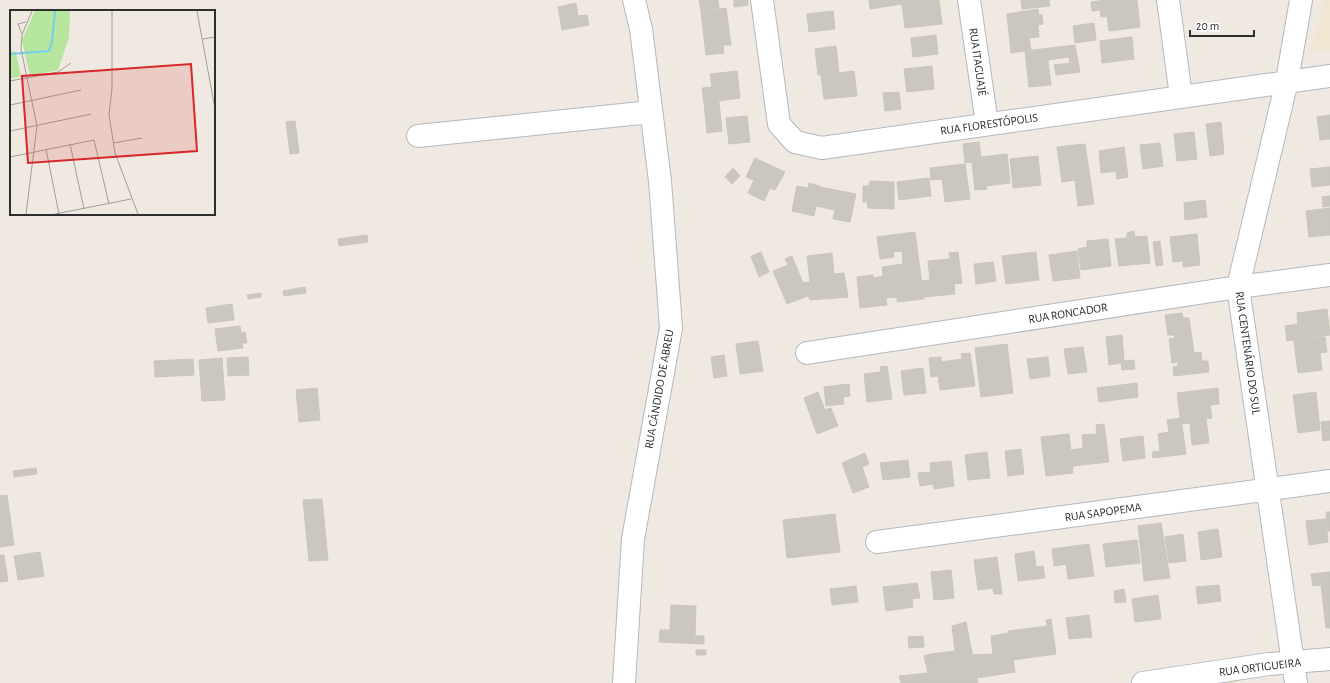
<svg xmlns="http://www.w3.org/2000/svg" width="1330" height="683" font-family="'Alegreya Sans',sans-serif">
  <rect width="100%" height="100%" fill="#efe9e1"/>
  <path fill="#f0e6d1" d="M1325,0H1330V50L1310,52Z"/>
  <path fill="#cbc7bf" stroke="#cbc5ba" d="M699,0H718L719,8L701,11Z
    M734,0H748V5L734,7Z
    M869,0H939L942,24L905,28L902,4L870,9Z
    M1021,0H1049L1050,6L1022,9Z
    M1105,0H1137L1140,27L1109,31L1107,16L1101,17L1100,10L1092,11L1091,2Z
    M576,3L578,16L587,15L589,25L562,30L558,7Z
    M726,8L731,45H723L724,53L706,55L701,12Z
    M1038,9L1039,15H1042L1043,24L1038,25L1039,37L1029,38L1031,50L1011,53L1007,14Z
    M833,11L835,29L809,32L807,14Z
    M1094,23L1096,40L1075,43L1073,26Z
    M936,35L938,54L913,57L911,38Z
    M1132,37L1134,59L1102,63L1100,41Z
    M1075,45L1080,72L1056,75L1054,65L1070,63L1069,57L1048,60L1051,85L1029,87L1025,51Z
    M836,46L839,73L818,75L815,49Z
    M932,66L934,89L907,92L904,69Z
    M737,71L740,98L704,103L702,88L712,87L710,74Z
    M854,71L857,96L824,99L821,75Z
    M899,92L901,109L885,111L883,93Z
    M719,102L722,131L707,133L704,103Z
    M1330,115V139L1320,140L1317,117Z
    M747,116L750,142L729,144L726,118Z
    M295,121L299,153L290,154L286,122Z
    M1221,122L1224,154L1210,156L1206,124Z
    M1194,132L1197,159L1177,161L1174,134Z
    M979,142L981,157L1007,154L1010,183L986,186L987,189L975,190L972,162L965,163L963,144Z
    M1160,143L1163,166L1143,169L1140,145Z
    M1085,144L1094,204L1078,206L1075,180L1062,182L1057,147Z
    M1124,147L1128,177L1117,179L1116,171L1101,173L1099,151Z
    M1038,156L1041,185L1013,188L1010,159Z
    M755,158L785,172L775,190L770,188L764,201L748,193L754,180L746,177Z
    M965,164L970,199L945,202L942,179L931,180L930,168Z
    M1330,167V185L1312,187L1310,169Z
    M733,168L740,176L732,184L725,177Z
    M929,178L931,196L899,200L897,182Z
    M870,181L894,182V209L868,208L867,202H863V186H869Z
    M809,183L820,186L814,216L792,211L797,186L808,188Z
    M820,187L856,194L850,222L833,219L835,210L816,206Z
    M1330,196V206L1323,207L1322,197Z
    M1205,200L1207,217L1185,220L1184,203Z
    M1330,208V235L1309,237L1306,211Z
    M1134,231L1135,237L1147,236L1150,263L1119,266L1115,239L1127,238V233Z
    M915,232L924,299L897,302V297L886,298L882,267L903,264L902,251L893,252L894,257L880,259L877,237Z
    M1197,234L1200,265L1183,267V261L1173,262L1170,237Z
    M367,235L368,242L339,246L338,239Z
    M1108,239L1111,266L1081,270L1078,249L1087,247V241Z
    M1160,241L1163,265L1156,266L1153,242Z
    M1077,251L1080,278L1053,281L1049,255Z
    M761,252L769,272L759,277L751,256Z
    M958,252L962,283L954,284L955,294L924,297L922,281L930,280L928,261L950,259L949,253Z
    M1036,252L1039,280L1006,284L1002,256Z
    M832,253L834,274L844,273L848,297L810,300L803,283L810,282L807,256Z
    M792,256L808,296L787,304L773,271L788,265L785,259Z
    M993,262L996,281L976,284L974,264Z
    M873,275L874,278L883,276L887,305L860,308L857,277Z
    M305,287L306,293L284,296L283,291Z
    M261,293V297L248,299L247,295Z
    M232,304L234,320L208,323L206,308Z
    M1327,309L1330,335L1287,341L1285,326L1298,324L1297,313Z
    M1182,313L1183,318H1189L1194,353L1201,352L1202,361H1208L1209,372L1174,376L1173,367L1178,366V362L1172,363L1169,339L1175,338L1174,335H1168L1165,315Z
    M240,326L241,333L245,332L247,343H242L243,348L218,351L215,329Z
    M1122,335L1124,361L1134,360L1135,369L1122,370L1121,363L1109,365L1106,337Z
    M1325,337L1327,352L1320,353L1322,370L1298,373L1294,341Z
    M758,341L763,371L740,374L736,344Z
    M1007,344L1013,393L981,397L975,348Z
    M1083,347L1087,372L1068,374L1064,349Z
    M970,353L975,386L940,390L938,376L931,377L929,358L941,357V362L962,359L961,354Z
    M724,355L727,376L714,378L711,357Z
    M248,357L249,375L228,376L227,358Z
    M1048,357L1050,376L1030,379L1027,359Z
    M222,358L225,400L202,401L199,360Z
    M193,359L194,375L155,377L154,361Z
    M887,366L892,399L867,402L864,374L881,372L880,367Z
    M923,368L926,393L904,395L901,371Z
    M1137,383L1138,397L1099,402L1097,388Z
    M849,384L850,396L843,397L844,404L826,406L824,387Z
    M317,388L320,420L299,422L296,390Z
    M1218,388L1219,404L1210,405L1212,418L1206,419L1209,443L1192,445L1190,423L1181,424L1177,393Z
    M818,392L825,410L831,408L838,426L817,434L804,398Z
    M1316,392L1320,430L1298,433L1293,395Z
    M1181,418L1186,454L1153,458L1152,452L1160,451L1158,434L1169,432L1167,420Z
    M1330,421V440L1323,441L1321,422Z
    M1104,424L1109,462L1073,466L1071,450L1083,448L1082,435L1097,434L1096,425Z
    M1069,434L1073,473L1046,476L1041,437Z
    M1143,436L1145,458L1123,461L1120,439Z
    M1021,449L1024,474L1008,476L1005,451Z
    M987,452L990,478L968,480L965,455Z
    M865,453L869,464L862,467L869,487L853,493L842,463Z
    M908,460L910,477L883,480L880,463Z
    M951,461L954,486L934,489L933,484L920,486L918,473L931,472L930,463Z
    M36,468L37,474L14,477L13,471Z
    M7,495L14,545L0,547V496Z
    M322,499L328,560L309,561L303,500Z
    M1326,512H1330V531H1328Z
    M835,514L840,552L787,558L783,520Z
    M1326,519L1328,542L1309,545L1306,521Z
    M1161,523L1170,578L1144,581L1138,526Z
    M1218,529L1222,557L1201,560L1198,532Z
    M1183,534L1186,561L1169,563L1165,537Z
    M1137,540L1140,563L1106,567L1103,544Z
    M1089,544L1094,576L1068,579L1066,564L1054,566L1052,549Z
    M1034,551L1036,567L1043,566L1045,578L1018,581L1015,554Z
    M40,552L44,576L18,580L14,556Z
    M0,555H4L8,581L0,582Z
    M997,557L1002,594H994L993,588L978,590L974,560Z
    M951,570L954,598L934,600L931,572Z
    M1330,572V628H1326L1321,585L1313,586L1311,574Z
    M917,583L920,598L912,599L913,607L886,611L883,587Z
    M1219,585L1221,601L1198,604L1196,587Z
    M856,586L858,602L832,605L830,589Z
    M1124,589L1126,602L1115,603L1114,591Z
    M1158,595L1161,619L1135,622L1132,599Z
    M671,605L696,606L695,636H704V644L659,642L660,630H670Z
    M1089,615L1092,637L1069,639L1066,618Z
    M1051,619L1056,654L1013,660L1008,631L1047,626L1046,620Z
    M966,622L978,683H938L931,654L955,651L952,626Z
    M1009,633L1015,672L977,678L973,655L993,654L991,636Z
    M923,636L924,647L909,648L908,637Z
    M696,650H706V655H696Z
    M931,654L938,683H901L899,676L928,673L924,656Z"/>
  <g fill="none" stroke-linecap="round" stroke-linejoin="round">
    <g stroke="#b4b7c1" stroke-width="24">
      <path id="minor" d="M762,0L779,124L795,142L822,148L1330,76
        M969,0L987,124
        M1168,0L1181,96
        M418,136L651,112
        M807,353L1238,287L1330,275
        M877,542L1330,481
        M624,683L633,539L671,328L660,181L641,29L634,0
        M1143,683L1269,664L1330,659
        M1296,683L1238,287L1287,81L1301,0"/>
    </g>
    <use href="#minor" stroke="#fff" stroke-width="22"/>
  </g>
  <g text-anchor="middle" stroke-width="3" stroke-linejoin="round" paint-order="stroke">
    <g font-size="12" fill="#2e2e2e" stroke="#fff">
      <text transform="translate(978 62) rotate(82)" y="4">RUA ITAGUAJÉ</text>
      <text transform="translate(989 124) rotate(-8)" y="4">RUA FLORESTÓPOLIS</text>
      <text transform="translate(1068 313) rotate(-9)" y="4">RUA RONCADOR</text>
      <text transform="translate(1248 353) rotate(82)" y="4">RUA CENTENÁRIO DO SUL</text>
      <text transform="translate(659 389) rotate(-80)" y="4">RUA CÂNDIDO DE ABREU</text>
      <text transform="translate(1103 512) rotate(-8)" y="4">RUA SAPOPEMA</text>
      <text transform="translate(1260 667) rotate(-7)" y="4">RUA ORTIGUEIRA</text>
    </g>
  </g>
  <g transform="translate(10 10)">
    <rect width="205" height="205" fill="#efe9e1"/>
    <path d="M25,1H60L59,28L48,60L20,66L12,30ZM0,41L6,42L11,67L0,68Z" fill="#b6e59e"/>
    <path fill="none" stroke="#75cff0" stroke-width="2" d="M0,44L39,41L42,32L45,1"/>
    <path fill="none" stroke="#a29e99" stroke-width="1" d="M102,1V78L99,105L105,143L128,204M187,1L205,99M12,24L8,14L16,12M193,29L205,27M0,71L48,62L61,53M0,95L71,80M0,121L81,104M103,133L132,128M60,134L74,199M36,139L49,204M0,147L84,130L99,194M16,204L27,116L11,39L12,25L22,1M45,204L121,189"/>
    <path fill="#d62828" fill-opacity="0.15" stroke="#d62828" stroke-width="2" d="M181,54L187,141L18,153L12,66Z"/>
    <rect width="205" height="205" fill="none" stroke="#2e2e2e" stroke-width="2"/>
  </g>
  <path d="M1190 30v6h64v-6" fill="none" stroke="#2e2e2e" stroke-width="2"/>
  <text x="1196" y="30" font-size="12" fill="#2e2e2e" stroke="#ffffff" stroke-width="3" paint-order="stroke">20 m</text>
</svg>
